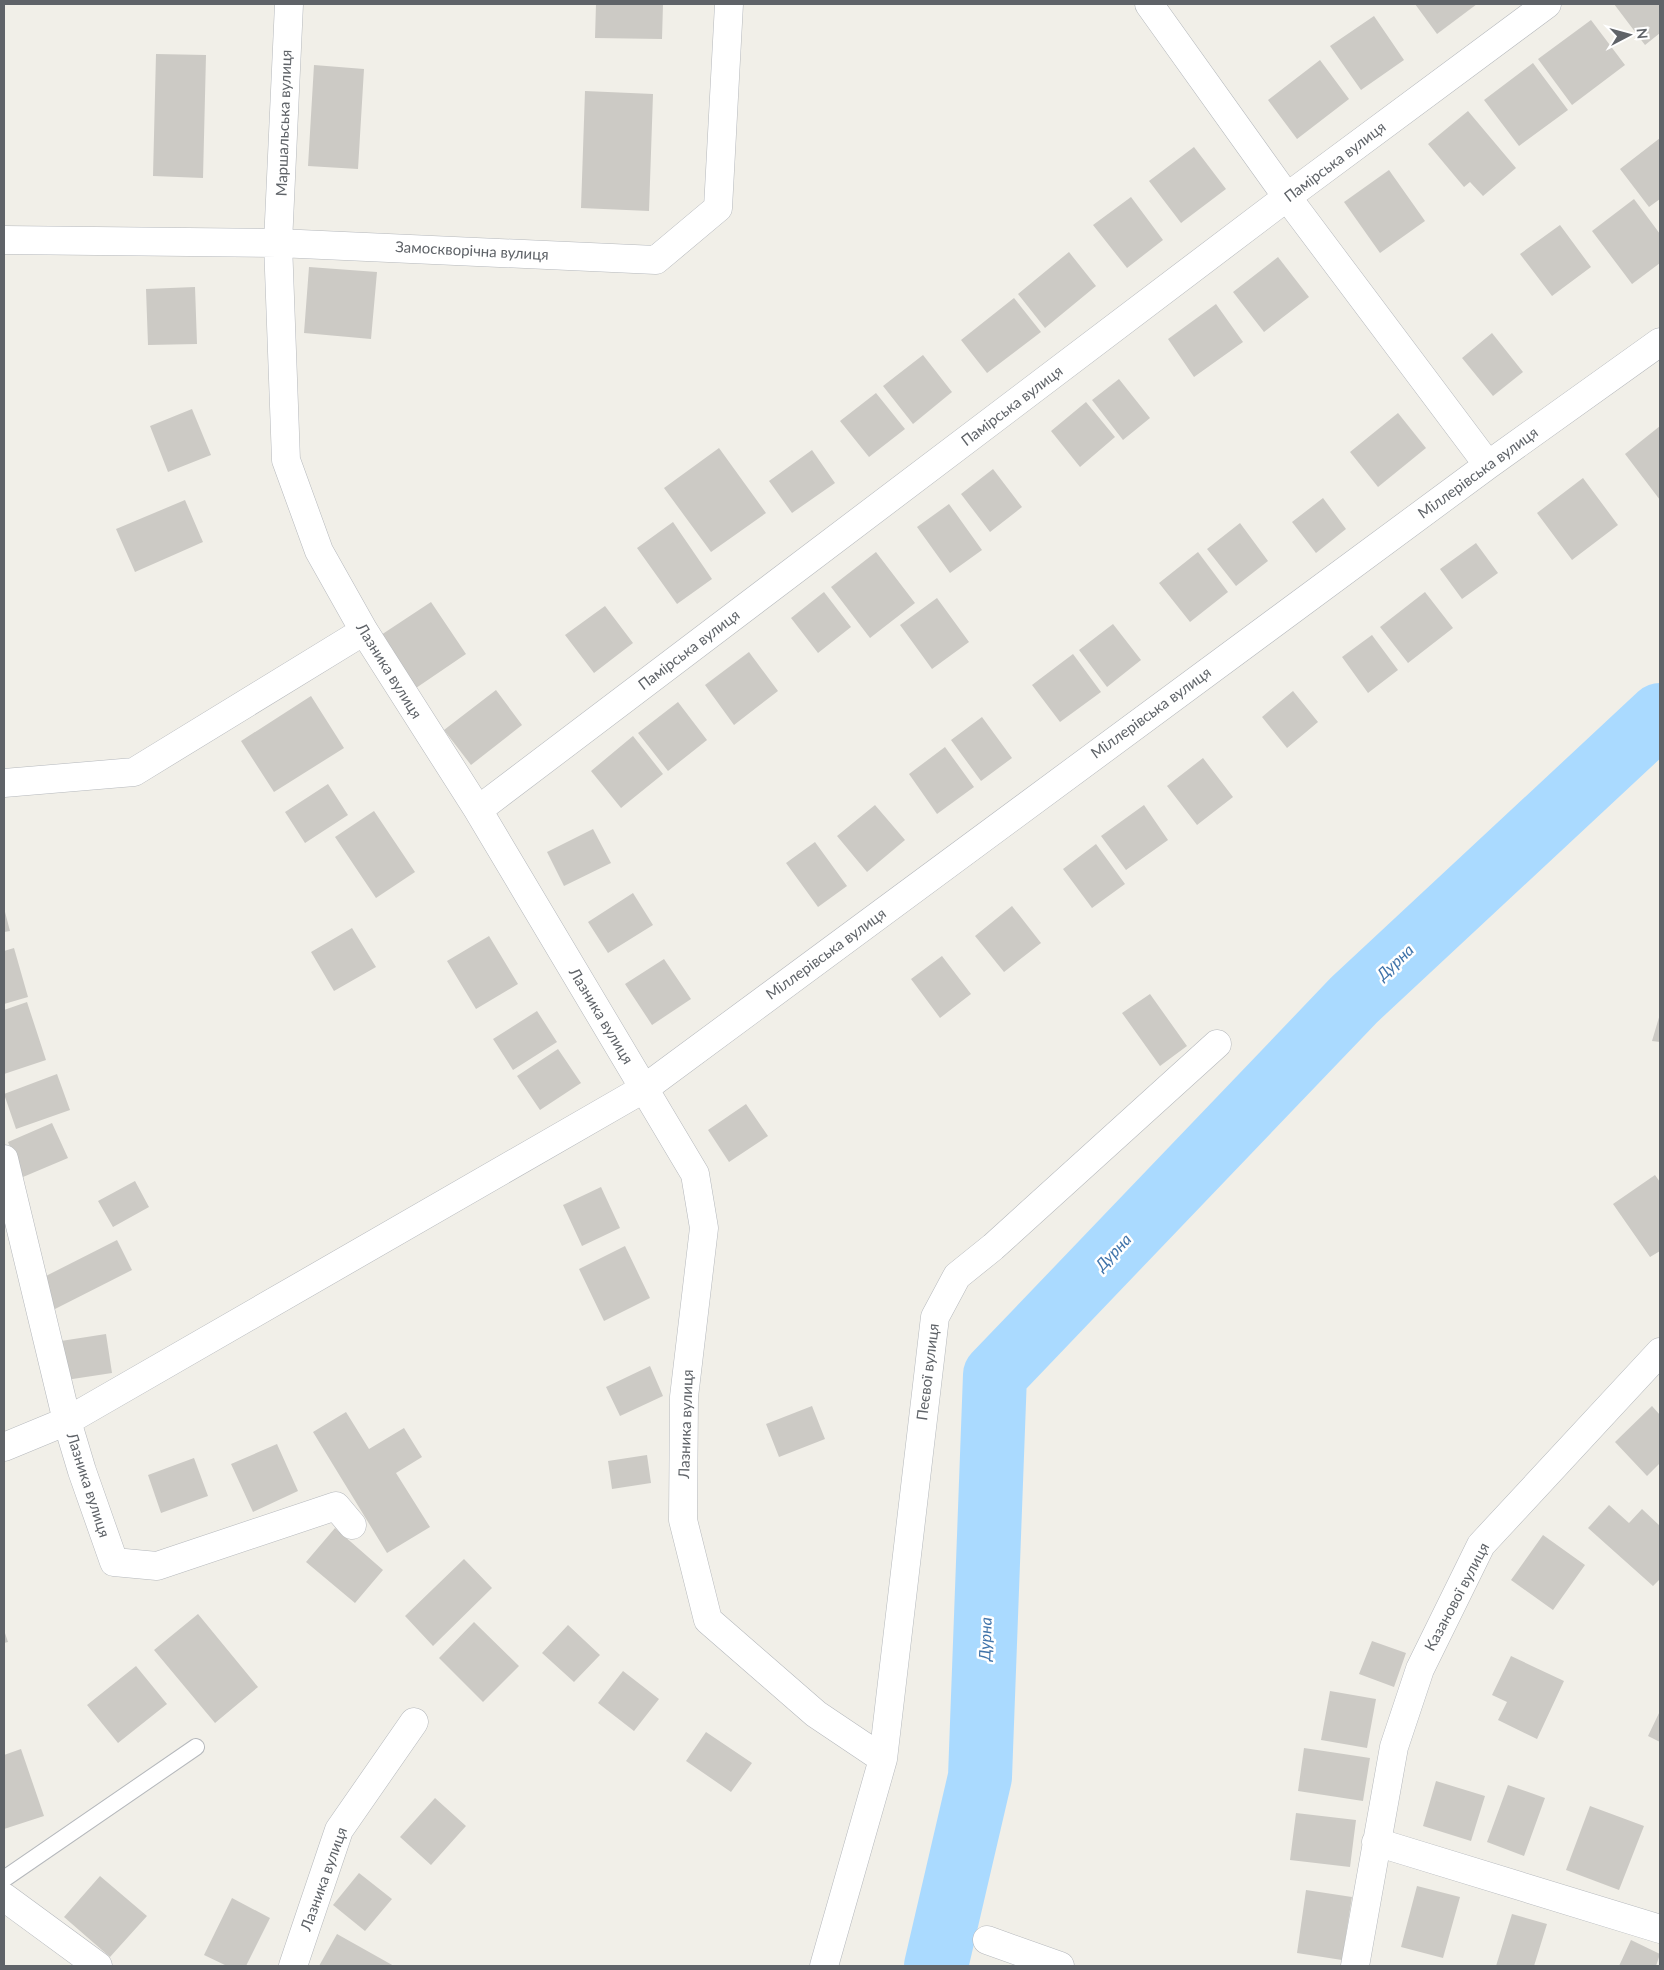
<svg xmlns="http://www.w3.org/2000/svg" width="1664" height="1970" font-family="Lato,sans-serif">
  <rect width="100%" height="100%" fill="#f1efe8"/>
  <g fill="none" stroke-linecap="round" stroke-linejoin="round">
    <path stroke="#aadaff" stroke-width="64" d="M936,1966L980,1777L995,1375L1354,1000L1660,715"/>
  </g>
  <path fill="#cccac5" d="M596,4H663L662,39L595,38Z
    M1415,4H1477L1437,34Z
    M1614,4H1660V33L1645,45Z
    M1374,16L1404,60L1361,90L1330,46Z
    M1591,20L1625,65L1572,105L1538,59Z
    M156,54L206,55L203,178L153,176Z
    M1320,60L1349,99L1297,139L1268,100Z
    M1533,63L1568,110L1519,146L1484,100Z
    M314,65L364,69L358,169L308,166Z
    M585,91L653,94L649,211L581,208Z
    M1468,111L1516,168L1483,196L1470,182L1464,187L1428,144Z
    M1660,138V199L1649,207L1620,169Z
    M1194,147L1226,189L1181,223L1149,181Z
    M1389,170L1425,221L1380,253L1344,202Z
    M1131,197L1163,240L1127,268L1093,225Z
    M1634,199L1660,234V263L1632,284L1592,231Z
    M1560,225L1591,267L1552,296L1520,254Z
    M1069,252L1096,286L1045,328L1018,294Z
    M1278,257L1309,297L1264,332L1233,292Z
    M309,267L377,272L371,339L304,333Z
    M195,287L197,344L148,345L146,289Z
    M1014,298L1041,332L987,373L961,340Z
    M1216,304L1243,342L1194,377L1168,339Z
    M1492,333L1523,372L1493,396L1462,358Z
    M923,355L952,392L913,424L883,386Z
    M1119,379L1150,418L1123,440L1092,400Z
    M876,393L905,429L869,457L840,421Z
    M1086,402L1115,437L1080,467L1051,431Z
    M192,409L211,455L168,472L150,426Z
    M1398,413L1426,448L1378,487L1350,452Z
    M1660,426V500L1625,454Z
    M719,448L766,513L711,552L664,488Z
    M812,450L835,483L792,513L769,481Z
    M993,469L1022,507L990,532L961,494Z
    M1583,478L1618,525L1572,560L1537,513Z
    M1323,498L1346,529L1316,553L1292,522Z
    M185,500L203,542L135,572L116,529Z
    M949,504L982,550L950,573L917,527Z
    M673,522L712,579L677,604L637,548Z
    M1240,523L1268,561L1236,586L1207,549Z
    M1476,543L1498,573L1462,599L1440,569Z
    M876,552L915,603L870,638L831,587Z
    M1198,552L1228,592L1190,622L1159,583Z
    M824,592L851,627L818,653L791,618Z
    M1425,592L1453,628L1408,663L1380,627Z
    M937,598L969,642L932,669L900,625Z
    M431,602L466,654L416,688L381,635Z
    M605,606L633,643L594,673L565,635Z
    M1113,624L1141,660L1107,687L1079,650Z
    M1372,635L1398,670L1368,693L1342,657Z
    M749,652L778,691L734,725L705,685Z
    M1073,654L1101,692L1060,722L1032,685Z
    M496,690L522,725L471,765L444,730Z
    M1293,691L1318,722L1287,748L1262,717Z
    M311,696L344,748L274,792L241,741Z
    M678,702L707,740L668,771L638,733Z
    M982,717L1012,758L981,781L951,740Z
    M633,736L663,774L621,808L591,771Z
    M945,747L974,787L937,814L909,774Z
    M1203,758L1233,797L1197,825L1167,786Z
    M328,784L348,815L305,843L285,812Z
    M875,805L905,840L867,872L837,836Z
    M1144,805L1168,840L1126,870L1101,836Z
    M374,811L415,872L376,898L335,837Z
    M593,829L611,863L564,886L547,852Z
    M815,842L847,886L818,907L786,863Z
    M1096,844L1125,884L1092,908L1063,869Z
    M633,893L653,925L608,953L588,922Z
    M1012,906L1041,943L1004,972L975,936Z
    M4,908L10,931L4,932Z
    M352,928L376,967L334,991L311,952Z
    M489,936L518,984L476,1009L447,961Z
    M14,948L28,997L4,1004V951Z
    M942,956L971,994L940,1018L911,979Z
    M664,959L691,999L652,1025L625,984Z
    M1150,994L1187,1046L1160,1066L1122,1013Z
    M27,1002L46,1060L4,1074V1010Z
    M537,1011L557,1042L513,1070L493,1039Z
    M1660,1014V1042L1652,1041Z
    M558,1049L581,1083L540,1110L517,1076Z
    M57,1074L70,1110L16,1129L4,1094Z
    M746,1104L768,1136L729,1162L708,1130Z
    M52,1123L68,1158L23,1177L8,1142Z
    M1655,1175L1660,1182V1251L1650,1257L1613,1204Z
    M135,1181L149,1207L113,1227L98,1201Z
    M601,1187L620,1228L582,1246L563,1205Z
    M117,1240L132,1270L55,1309L40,1279Z
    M625,1246L650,1298L604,1321L579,1269Z
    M106,1334L112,1373L66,1380L61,1341Z
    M650,1366L663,1396L620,1416L606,1387Z
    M812,1406L825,1439L779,1457L766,1424Z
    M1652,1406L1660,1415V1463L1647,1476L1615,1442Z
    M346,1412L369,1449L404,1428L422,1457L396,1473L430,1527L387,1553L313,1432Z
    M277,1444L298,1491L253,1512L231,1464Z
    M647,1455L651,1483L612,1489L608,1461Z
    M194,1458L208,1496L161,1513L148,1475Z
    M1609,1505L1629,1523L1642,1509L1660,1526V1579L1653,1586L1588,1528Z
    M335,1528L383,1570L355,1603L306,1562Z
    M1543,1535L1585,1565L1553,1610L1511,1580Z
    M464,1559L492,1588L433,1646L405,1616Z
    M198,1614L258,1687L215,1723L154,1650Z
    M474,1622L519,1666L483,1702L439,1658Z
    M568,1625L600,1655L574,1682L542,1653Z
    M4,1630L8,1642L4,1643Z
    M1372,1641L1406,1653L1394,1687L1359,1674Z
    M1511,1656L1564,1681L1537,1739L1498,1720L1507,1702L1492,1695Z
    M136,1666L167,1704L118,1743L87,1705Z
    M623,1671L659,1699L634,1731L598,1703Z
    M1330,1691L1376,1699L1367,1748L1321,1740Z
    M1660,1711V1742L1648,1736Z
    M706,1732L752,1763L731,1792L686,1761Z
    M1304,1748L1370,1758L1363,1801L1298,1791Z
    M21,1749L44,1816L4,1829V1755Z
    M1436,1781L1485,1796L1471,1841L1423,1826Z
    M1508,1785L1545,1798L1524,1856L1487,1842Z
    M435,1798L466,1826L431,1865L400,1837Z
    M1590,1806L1644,1826L1619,1890L1566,1870Z
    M1296,1813L1356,1820L1350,1867L1290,1860Z
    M359,1873L392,1899L365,1931L333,1905Z
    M100,1876L147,1916L110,1957L64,1917Z
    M1417,1886L1460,1897L1443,1958L1401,1947Z
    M1306,1890L1352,1897L1342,1960L1297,1953Z
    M232,1898L270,1918L246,1966H227L204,1955Z
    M1512,1914L1547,1924L1534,1966H1496Z
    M337,1934L394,1966H319Z
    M1631,1940L1660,1954L1656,1966H1619Z"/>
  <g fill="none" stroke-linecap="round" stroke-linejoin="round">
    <g stroke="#b5b8bc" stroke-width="18">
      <path id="lane" d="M4,1879L196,1747"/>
    </g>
    <g stroke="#b5b8bc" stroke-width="29">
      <path id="street" d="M289,4L278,243L286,460L319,551L364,631L478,810L695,1174L704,1228L684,1397L683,1520L708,1620L816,1714L883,1759
        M1149,4L1287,197L1488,465
        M4,240L278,243L656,260L718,208L729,4
        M4,783L134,772L364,631
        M478,810L1287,197L1547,4
        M4,1159L67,1421L82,1471L114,1562L157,1566L336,1506L352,1525
        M4,1447L67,1421L645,1088L1488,465L1660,342
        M1376,1842L1660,1929
        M4,1897L98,1966
        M987,1940L1060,1966
        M293,1966L339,1830L414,1722
        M824,1966L883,1759L935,1317L957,1276L993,1247L1217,1044
        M1355,1966L1394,1747L1420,1669L1481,1545L1660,1352"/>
    </g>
    <use href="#lane" stroke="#fff" stroke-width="16"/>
    <use href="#street" stroke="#fff" stroke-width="28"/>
  </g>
  <g text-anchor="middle" stroke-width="5" stroke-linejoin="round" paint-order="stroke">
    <g font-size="15" fill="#5f6368" stroke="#fff">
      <text transform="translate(284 123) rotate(-88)" y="5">Маршальська вулиця</text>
      <text transform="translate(1335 162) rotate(-37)" y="5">Памірська вулиця</text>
      <text transform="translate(472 251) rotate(3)" y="5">Замоскворічна вулиця</text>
      <text transform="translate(1012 406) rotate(-37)" y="5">Памірська вулиця</text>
      <text transform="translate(1478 473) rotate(-36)" y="5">Міллерівська вулиця</text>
      <text transform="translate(689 650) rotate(-37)" y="5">Памірська вулиця</text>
      <text transform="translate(389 671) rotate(58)" y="5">Лазника вулиця</text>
      <text transform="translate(1151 713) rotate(-36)" y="5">Міллерівська вулиця</text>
      <text transform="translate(826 954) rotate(-36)" y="5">Міллерівська вулиця</text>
      <text transform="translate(601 1016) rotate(59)" y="5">Лазника вулиця</text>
      <text transform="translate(928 1372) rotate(-83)" y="5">Пеєвої вулиця</text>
      <text transform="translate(686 1424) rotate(-88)" y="5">Лазника вулиця</text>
      <text transform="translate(88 1485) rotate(72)" y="5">Лазника вулиця</text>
      <text transform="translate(1457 1597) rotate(-62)" y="5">Казанової вулиця</text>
      <text transform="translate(324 1879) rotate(-70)" y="5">Лазника вулиця</text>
    </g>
    <g font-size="16" font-style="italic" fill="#4174aa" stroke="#fff">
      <text transform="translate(1395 962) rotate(-43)" y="6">Дурна</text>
      <text transform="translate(1113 1252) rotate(-46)" y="6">Дурна</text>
      <text transform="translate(985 1639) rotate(-88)" y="6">Дурна</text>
    </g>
  </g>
  <rect width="1664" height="1970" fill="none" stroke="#5f6368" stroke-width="10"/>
  <g transform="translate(1629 35) rotate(84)" stroke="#ffffff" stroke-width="4" paint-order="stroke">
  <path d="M0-4L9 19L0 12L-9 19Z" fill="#5f6368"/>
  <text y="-8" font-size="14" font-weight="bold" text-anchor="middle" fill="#5f6368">N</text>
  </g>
</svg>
